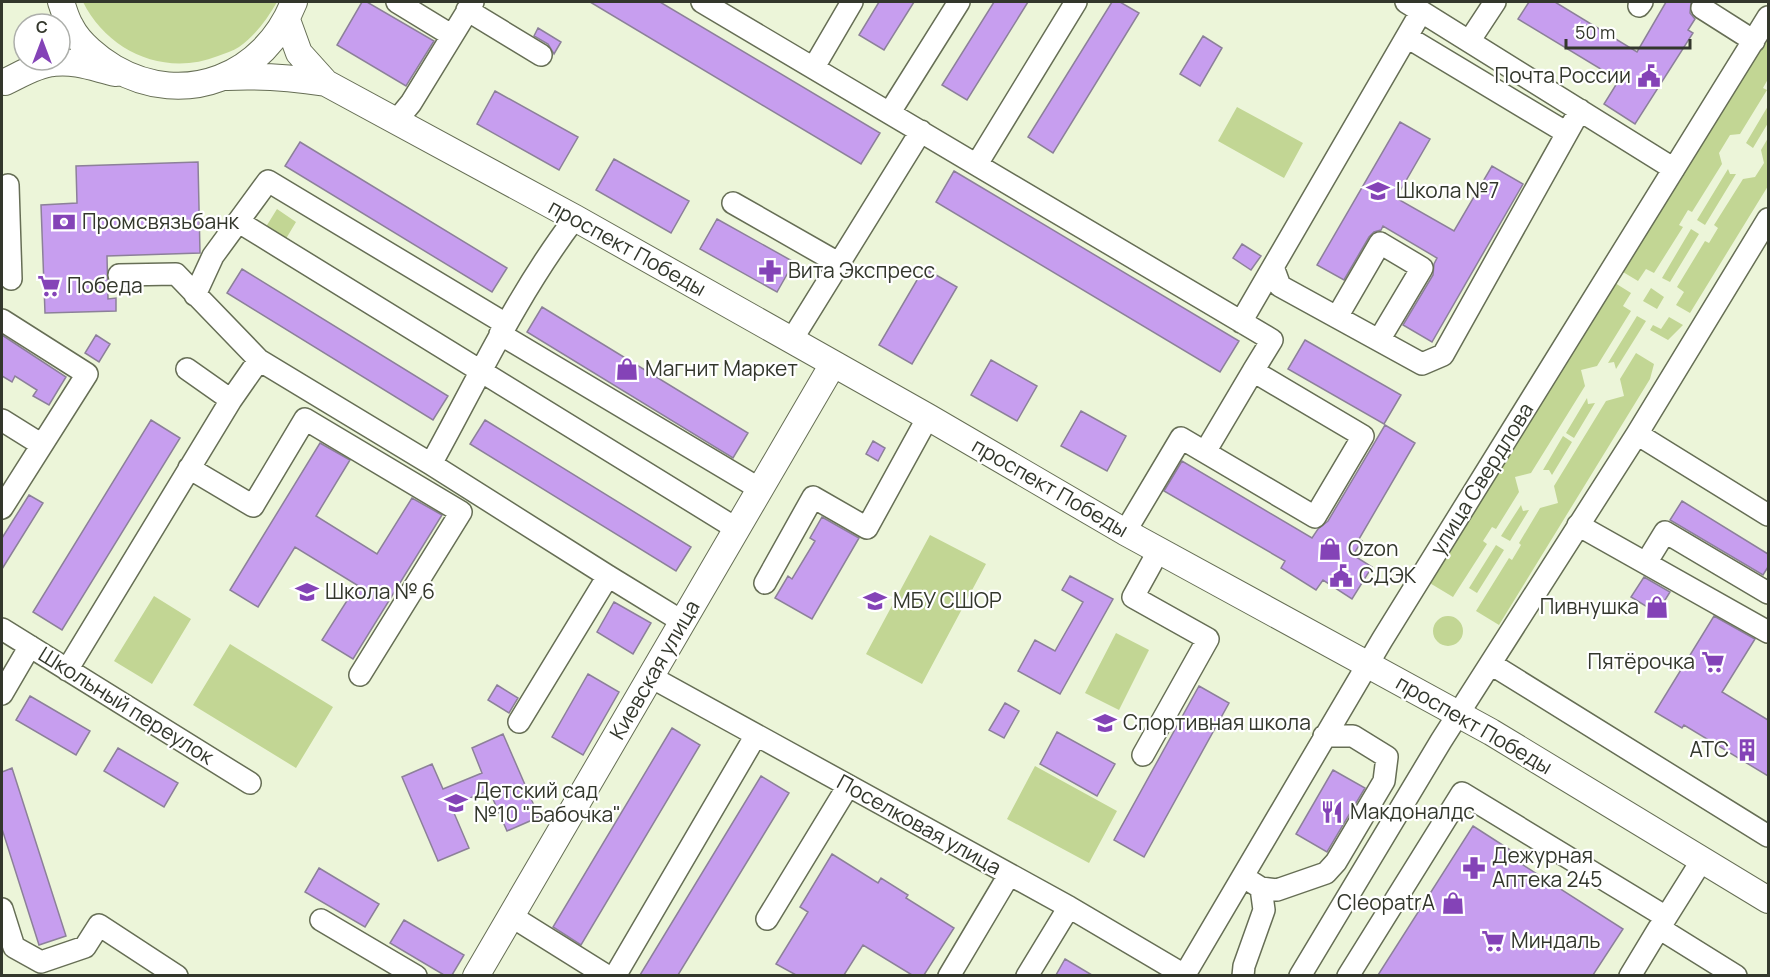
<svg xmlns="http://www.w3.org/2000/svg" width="1770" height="977" font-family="Manrope,sans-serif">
  <rect width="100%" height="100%" fill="#ecf5d9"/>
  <path fill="#c2d694" d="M83,2H277C267,19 256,35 239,47C233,51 225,53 218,56C165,77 108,52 83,2Z
    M1768,38V79L1763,88L1767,90L1740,134L1730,135L1719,153L1722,164L1692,212L1688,210L1679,225L1683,227L1654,273L1646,269L1638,281L1623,272Z
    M1768,106V123L1753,148L1746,143Z
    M1237,107L1303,143L1284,178L1218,141Z
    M1768,138V186L1690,313L1676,305L1684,292L1677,287L1705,241L1709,243L1718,228L1714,225L1743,179L1755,177L1764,163L1761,150Z
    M1728,169L1730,174H1736L1705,225L1697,220Z
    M277,209L296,222L284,242L264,230Z
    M1691,229L1699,234L1670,282L1662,278Z
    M1615,283L1631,293L1623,306L1631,311L1597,366L1581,370L1585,386L1531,473L1515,477L1519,492L1496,529L1492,527L1483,541L1487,544L1453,597L1428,582Z
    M1651,288L1664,297L1657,309L1643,301Z
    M1637,316L1646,321L1616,369L1614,362L1608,363Z
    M1669,317L1683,325L1668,340L1650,330L1653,325L1661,329Z
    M1636,353L1654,364L1650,379L1499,625L1476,611L1509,558L1512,560L1521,545L1519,543L1540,508L1558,503L1554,486L1606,401L1624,396L1620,379Z
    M1587,398L1588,404L1595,403L1574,438L1566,433Z
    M1563,436L1572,442L1552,475L1549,470H1543Z
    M1521,505L1523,511L1529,510L1510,541L1501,536Z
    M930,535L986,564L922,684L866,654Z
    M1496,545L1504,550L1477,593L1469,588Z
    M154,596L191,619L152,684L114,661Z
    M1433 631a15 15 0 1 1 30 0a15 15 0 1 1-30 0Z
    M1116,633L1149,650L1119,710L1085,693Z
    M230,644L333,707L296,768L193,705Z
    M1035,766L1117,811L1089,863L1007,819Z"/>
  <path fill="#c79eef" stroke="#8c8099" stroke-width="1.5" d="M362,2H367L434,41L406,86L337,45Z
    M590,2H660L880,133L861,164Z
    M879,2H914L884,50L859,35Z
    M994,2H1028L967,100L942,85Z
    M1112,2H1120L1139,13L1053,153L1028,137Z
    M1529,2H1555L1637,52L1666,2H1691L1690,13L1695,19L1688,30L1693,33L1635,124L1604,104L1619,80L1518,19Z
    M538,28L561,42L554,54L548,44L534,36Z
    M1203,36L1222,48L1200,86L1180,74Z
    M495,91L578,137L559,170L477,124Z
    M1400,122L1430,139L1396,198L1454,231L1492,166L1523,184L1432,342L1403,325L1433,275L1434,264L1437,258L1383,226L1381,230L1374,232L1369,237L1344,280L1317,265Z
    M300,142L507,268L492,292L285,166Z
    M614,159L689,201L671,233L596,190Z
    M198,162L200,253L107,256L108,299L116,298V311L45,313L41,205L77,203L76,166Z
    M954,171L1239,341L1220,372L936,202Z
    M717,219L794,262L777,292L700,249Z
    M1242,244L1261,256L1251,270L1233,258Z
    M924,268L957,287L912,364L879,345Z
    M242,269L448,396L433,420L227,293Z
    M542,307L748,433L733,458L527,332Z
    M2,335L66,377L49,405L33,396L37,390L15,376L12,382L2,376Z
    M96,335L110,344L99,362L85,353Z
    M1305,340L1401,395L1384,424L1288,369Z
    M991,360L1037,386L1017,421L971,395Z
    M1081,411L1126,436L1107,471L1061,446Z
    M151,420L180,438L62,630L33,612Z
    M485,420L691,547L676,571L470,444Z
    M1385,425L1415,443L1359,539L1362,541L1353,555L1372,567L1352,599L1323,580L1316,590L1281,568L1285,561L1164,491L1182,461L1312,538L1318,529L1328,521Z
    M873,441L885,448L878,461L866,454Z
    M320,443L350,460L316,516L377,554L412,498L442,515L353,659L322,640L357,585L295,547L258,607L230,590Z
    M29,495L43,503L2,569V538Z
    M1682,501L1768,554V567L1763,575L1670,520Z
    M822,517L859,538L812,619L775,598L788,576L792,579L815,541L810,538Z
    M1070,576L1113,599L1060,694L1018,671L1035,640L1055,651L1083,602L1062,590Z
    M1644,577L1670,592L1657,613L1631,597Z
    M614,602L651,623L633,654L597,632Z
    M1714,616L1755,639L1722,692L1768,720V776L1684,725L1682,728L1655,712Z
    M588,674L619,692L583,755L552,737Z
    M497,685L518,698L509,713L488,700Z
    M1199,686L1229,703L1144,857L1114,840Z
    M30,696L90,731L76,755L16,720Z
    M1005,703L1019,711L1004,738L989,730Z
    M672,728L700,745L581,945L553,927Z
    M1057,732L1115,764L1097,796L1040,764Z
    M503,734L539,817L507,831L489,790L451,806L469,848L438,861L402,777L432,764L443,789L482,773L472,748Z
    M118,748L178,783L164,807L104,771Z
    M12,768L66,936L39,945L2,829V772Z
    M1333,770L1365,788L1327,852L1296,834Z
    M761,776L789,793L678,975H640Z
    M1473,826L1512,851L1509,856L1623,929L1593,975H1378Z
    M832,854L878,883L881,878L908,895L906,898L954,928L924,975H912L863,945L844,975H796L776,964L808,912L800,907Z
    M319,868L379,904L365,927L305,892Z
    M404,920L464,955L452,975H444L390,943Z
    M1065,959L1092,975H1056Z"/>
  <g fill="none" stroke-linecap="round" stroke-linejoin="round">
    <g stroke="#666e55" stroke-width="24">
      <path id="minor" d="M397,2L451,35
        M702,2L1272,340L1253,371L1363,436L1315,517L1181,438L1125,532
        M1406,2L1674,169
        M1639,6L1642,2
        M1702,8L1754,41
        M467,10L541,55
        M1407,37L1567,133
        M1470,40L1495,2
        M814,67L852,2
        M890,112L959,2
        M397,120L411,103L473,2
        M977,164L1076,2
        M2,189L8,185L11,279L2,269
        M733,203L840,264
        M239,222L737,529
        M1273,267L1280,286L1422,364L1443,355L1580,110
        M119,275L176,274L259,360L431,464L608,576L683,622
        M195,295L213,256L268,181L506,324
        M1337,317L1380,243L1422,268L1379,340
        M2,320L87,374L2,508
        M1241,322L1421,12
        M500,334L760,489
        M791,341L921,131
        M187,369L231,400
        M2,420L42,445
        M1637,434L1768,515
        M1205,452L1253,371
        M431,464C477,381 517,294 575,218
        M189,468L253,506L305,419L461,512L360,675
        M1578,525L1768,632
        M1646,563L1665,532L1768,593
        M765,583L813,497L867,528L928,417
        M2,629L250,783
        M1491,664L1768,836
        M67,670L231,400L259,360
        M651,677L1069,907L1186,976
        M2,694L30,646
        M519,722L608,576
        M1143,755L1208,639L1133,597L1159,550
        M1261,888L1277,890L1326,873L1336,862L1384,781L1387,757L1353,736H1324
        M2,909L14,947L41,962L85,947L99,925L177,976
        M511,916L607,976
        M767,919L848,786
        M321,920L416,976
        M1660,927L1702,860
        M615,976L756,735
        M949,976L1009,875
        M1027,976L1069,907
        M1184,976L1382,640L1768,17
        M1243,976L1244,966L1264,910L1261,888L1250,881
        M1300,976L1441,741L1637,434L1768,219
        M1348,976L1462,793L1666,917
        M1630,976L1659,928L1736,976"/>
    </g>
    <g stroke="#666e55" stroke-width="28">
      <path id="major" d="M61,2C64,10 66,19 71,27C79,43 99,59 114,68C185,109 265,76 294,2
        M287,20L299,53L326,83L575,218L928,417L1125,532L1491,732L1768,900
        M227,77C261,75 293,78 326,83
        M5,82C20,75 37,64 54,63C75,60 97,69 116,73
        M476,976L833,364"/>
    </g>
    <use href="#minor" stroke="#fff" stroke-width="21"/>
    <use href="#major" stroke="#fff" stroke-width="26"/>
  </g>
  <defs>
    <g id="civic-bare" transform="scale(1.8)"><path d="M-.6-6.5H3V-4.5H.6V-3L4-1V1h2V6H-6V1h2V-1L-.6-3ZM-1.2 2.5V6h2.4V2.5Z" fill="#8443b7" stroke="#fff" stroke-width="2.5" paint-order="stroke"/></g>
    <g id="school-bare" transform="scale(1.8)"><path d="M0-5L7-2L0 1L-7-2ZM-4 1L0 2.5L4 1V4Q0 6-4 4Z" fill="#8443b7" stroke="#fff" stroke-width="2.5" paint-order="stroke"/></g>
    <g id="bank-bare" transform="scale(1.8)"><path d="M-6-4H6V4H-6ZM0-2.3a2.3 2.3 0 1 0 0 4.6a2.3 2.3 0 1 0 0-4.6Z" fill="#8443b7" stroke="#fff" stroke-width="2.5" paint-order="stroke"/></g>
    <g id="pharmacy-bare" transform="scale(1.8)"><path d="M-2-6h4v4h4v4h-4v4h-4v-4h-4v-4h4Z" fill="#8443b7" stroke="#fff" stroke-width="2.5" paint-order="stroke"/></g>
    <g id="supermarket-bare" transform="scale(1.8)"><path d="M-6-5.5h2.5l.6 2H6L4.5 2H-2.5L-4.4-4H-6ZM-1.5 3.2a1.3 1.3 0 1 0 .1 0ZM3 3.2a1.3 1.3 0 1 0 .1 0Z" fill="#8443b7" stroke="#fff" stroke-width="2.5" paint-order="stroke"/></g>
    <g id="shop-bare" transform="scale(1.8)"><path d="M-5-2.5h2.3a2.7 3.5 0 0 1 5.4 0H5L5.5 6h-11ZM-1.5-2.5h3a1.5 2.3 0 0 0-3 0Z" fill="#8443b7" stroke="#fff" stroke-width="2.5" paint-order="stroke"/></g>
    <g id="building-bare" transform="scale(1.8)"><path d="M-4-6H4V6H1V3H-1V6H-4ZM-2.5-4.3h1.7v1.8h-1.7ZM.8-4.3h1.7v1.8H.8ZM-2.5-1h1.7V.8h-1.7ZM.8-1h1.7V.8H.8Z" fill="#8443b7" stroke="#fff" stroke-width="2.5" paint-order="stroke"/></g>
    <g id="restaurant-bare" transform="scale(1.8)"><path d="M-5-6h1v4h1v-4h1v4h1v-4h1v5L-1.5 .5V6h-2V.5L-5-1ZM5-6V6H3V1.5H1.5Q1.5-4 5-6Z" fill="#8443b7" stroke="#fff" stroke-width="2.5" paint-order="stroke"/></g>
  </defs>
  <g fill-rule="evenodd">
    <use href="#civic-bare" x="1649" y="76"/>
    <use href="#school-bare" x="1378" y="191"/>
    <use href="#bank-bare" x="64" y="222"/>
    <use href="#pharmacy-bare" x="770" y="271"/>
    <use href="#supermarket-bare" x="49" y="286"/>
    <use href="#shop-bare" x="627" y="369"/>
    <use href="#shop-bare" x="1330" y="549"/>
    <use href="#civic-bare" x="1341" y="576"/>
    <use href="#school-bare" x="307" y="592"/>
    <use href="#school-bare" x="875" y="601"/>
    <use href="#shop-bare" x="1657" y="607"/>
    <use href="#supermarket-bare" x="1713" y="662"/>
    <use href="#school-bare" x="1105" y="723"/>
    <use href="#building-bare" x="1747" y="750"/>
    <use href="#school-bare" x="456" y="803"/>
    <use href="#restaurant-bare" x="1332" y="812"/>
    <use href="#pharmacy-bare" x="1474" y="868"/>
    <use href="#shop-bare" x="1453" y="903"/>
    <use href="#supermarket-bare" x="1493" y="941"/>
  </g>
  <g text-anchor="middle" stroke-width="4.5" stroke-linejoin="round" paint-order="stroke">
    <g font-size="21" fill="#33372c" stroke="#fff" text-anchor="start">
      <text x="1631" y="83" text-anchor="end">Почта России</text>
      <text x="1396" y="198">Школа №7</text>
      <text x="82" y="229">Промсвязьбанк</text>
      <text x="788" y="278">Вита Экспресс</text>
      <text x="67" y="293">Победа</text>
      <text x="645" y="376">Магнит Маркет</text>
      <text x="1348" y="556">Ozon</text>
      <text x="1359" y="583">СДЭК</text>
      <text x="325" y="599">Школа № 6</text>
      <text x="893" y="608">МБУ СШОР</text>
      <text x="1639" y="614" text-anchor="end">Пивнушка</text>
      <text x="1695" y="669" text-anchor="end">Пятёрочка</text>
      <text x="1123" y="730">Спортивная школа</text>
      <text x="1729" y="757" text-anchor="end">АТС</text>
      <text x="474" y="798">Детский сад<tspan x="474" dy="24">№10 "Бабочка"</tspan></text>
      <text x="1350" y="819">Макдоналдс</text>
      <text x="1492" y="863">Дежурная<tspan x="1492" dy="24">Аптека 245</tspan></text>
      <text x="1435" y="910" text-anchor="end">CleopatrA</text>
      <text x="1511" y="948">Миндаль</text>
    </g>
    <g font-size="21" fill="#33372c" stroke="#fff">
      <text transform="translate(627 248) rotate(29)" y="7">проспект Победы</text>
      <text transform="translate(1482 479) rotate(-58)" y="7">улица Свердлова</text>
      <text transform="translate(1050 488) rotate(30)" y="7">проспект Победы</text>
      <text transform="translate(655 670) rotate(-60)" y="7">Киевская улица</text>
      <text transform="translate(126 706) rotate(32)" y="7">Школьный переулок</text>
      <text transform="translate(1474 725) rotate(30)" y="7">проспект Победы</text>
      <text transform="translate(919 825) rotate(29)" y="7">Поселковая улица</text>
    </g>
  </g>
  <rect width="1770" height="977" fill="none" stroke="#33372c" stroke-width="6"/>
  <g transform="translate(42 42)"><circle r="28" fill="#ffffff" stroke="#adafab" stroke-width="1.5"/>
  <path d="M0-4.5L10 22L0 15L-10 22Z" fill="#8443b7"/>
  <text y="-9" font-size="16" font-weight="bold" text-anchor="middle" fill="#33372c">С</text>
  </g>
  <path d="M1566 39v9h124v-9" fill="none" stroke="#33372c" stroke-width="3"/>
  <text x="1575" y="39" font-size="18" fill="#33372c" stroke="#ffffff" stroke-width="4.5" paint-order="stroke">50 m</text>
</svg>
